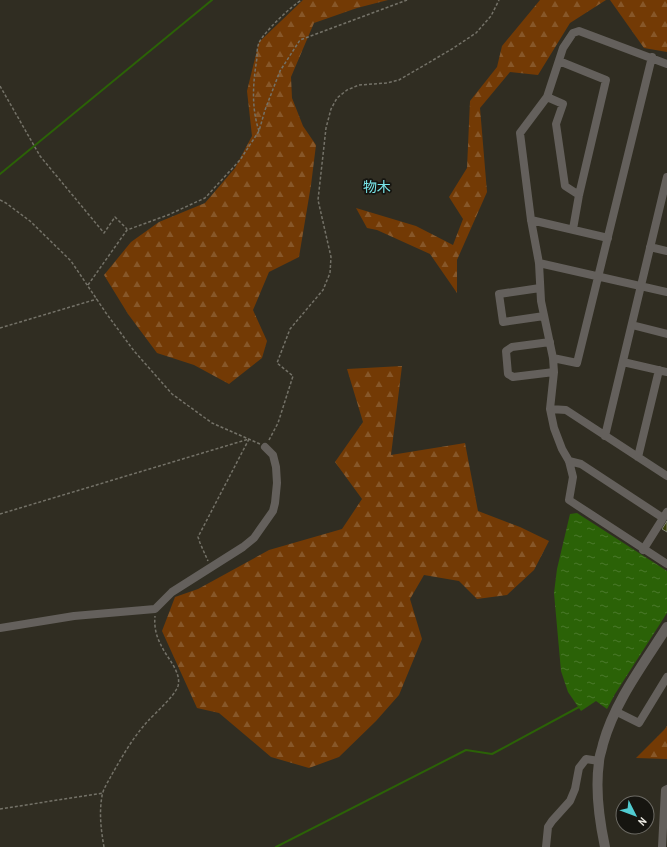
<svg xmlns="http://www.w3.org/2000/svg" width="667" height="847" font-family="'Archivo Narrow','Noto Sans JP',sans-serif">
  <defs>
    <pattern id="forest-firs" width="22" height="20" patternUnits="userSpaceOnUse"><rect width="22" height="20" fill="#733a05"/><path d="M5 1l3.5 6h-7zM16 11l3.5 6h-7z" fill="#875729"/></pattern>
    <pattern id="water-ripples" width="26" height="14" patternUnits="userSpaceOnUse"><rect width="26" height="14" fill="#2b6207"/><path d="M2 4q2-2 4 0t4 0M15 11q2-2 4 0t4 0" fill="none" stroke="#4a792b"/></pattern>
  </defs>
  <rect width="100%" height="100%" fill="#302d22"/>
  <path fill="url(#forest-firs)" d="M303,0H388L357,8L314,23L291,77L292,98L303,126L316,145L311,185L299,257L269,272L253,310L267,341L262,358L229,384L194,365L157,353L128,314L104,275L131,242L159,222L205,203L235,168L252,136L247,91L259,42Z
    M540,0H606L570,23L538,75L510,72L480,108L487,192L457,260V293L430,254L377,230L367,228L356,208L416,226L453,245L463,219L449,197L467,168L470,101L497,67L502,46Z
    M610,0H667V52L644,48Z
    M402,366L391,455L465,443L478,511L520,527L549,541L534,570L507,595L477,599L459,581L424,575L410,599L422,639L399,695L376,721L339,757L309,768L271,757L219,713L197,708L162,631L175,597L198,589L269,550L342,529L362,499L335,462L363,422L347,369Z
    M667,726V759L636,758L664,730Z"/>
  <path fill="url(#water-ripples)" d="M577,513L667,571V613L615,694L607,709L596,701L581,711L568,692L561,671L554,593L557,569L570,514Z"/>
  <g fill="none" stroke-linecap="round" stroke-linejoin="round">
    <path stroke="#2b6207" stroke-width="2" d="M0,174L212,0
      M276,847L466,750L492,754L579,707"/>
  </g>
  <path fill="#3c4309" stroke="#7e8174" d="M667,521V532L662,529Z"/>
  <g fill="none" stroke-linecap="round" stroke-linejoin="round">
    <path stroke="#747268" stroke-width="1.5" stroke-dasharray="3 2" stroke-linecap="butt" d="M0,86L40,156L104,233L115,217L127,229
      M259,131C251,107 253,82 257,58C257,53 257,47 259,43C262,34 293,4 302,0
      M0,200L6,203L30,221L71,261L106,313L134,351L172,394L212,423L260,444
      M88,285L127,230L168,215L205,198L240,160L259,131L265,110L280,71L300,40L407,0
      M0,328L97,299
      M269,440L278,423L293,376L277,363L290,329L323,290L330,273L331,257L318,200L326,128L331,109L337,98L347,90L359,85L387,83L399,80L452,49L476,33L491,16L499,0
      M0,514L249,439L198,537L200,543L208,561
      M0,809L103,793
      M104,847C101,830 99,813 102,796C103,789 108,782 111,776C122,757 133,737 148,721C156,712 174,697 178,686C182,672 166,657 161,645C156,636 154,626 155,616"/>
    <path stroke="#64605c" stroke-width="8" d="M559,61L606,80L579,195L573,229
      M667,64L579,31L573,33L563,48L547,97L520,133L531,220L539,263L541,301L553,358L554,372L550,409L554,428L562,449L569,461L573,477L569,500L667,564
      M547,97L563,104L556,124L565,186L579,195
      M531,220L608,238
      M650,247L667,251
      M539,263L667,292
      M540,288L499,294L503,322L544,316
      M632,325L667,334
      M550,342L512,347L506,351L508,374L513,377L554,372
      M553,358L577,363L652,57
      M623,362L667,372
      M550,409L566,410L667,476
      M605,436L667,177
      M638,457L659,370
      M569,461L581,464L663,518
      M643,550L667,512
      M0,628L74,616L155,609L172,592L243,547L254,538L273,511L275,503L277,483L276,467L273,455L265,447
      M615,711L639,723L667,677
      M546,847L548,827L552,821L570,801L575,789L579,768L586,759L599,761
      M662,847L665,790L667,789"/>
    <path stroke="#64605c" stroke-width="10" d="M605,847C599,819 595,790 599,762C599,756 602,750 603,744C615,701 643,665 667,627"/>
  </g>
  <g text-anchor="middle" stroke-width="3.5" stroke-linejoin="round" paint-order="stroke">
    <g font-size="14" fill="#79e6e9" stroke="#161510">
      <text x="377" y="192">物木</text>
    </g>
  </g>
  <g transform="translate(635 815) rotate(132)"><circle r="19" fill="#161510" stroke="#6c6a64"/>
  <path d="M0-3L7 15L0 10L-7 15Z" fill="#51ccd1"/>
  <text y="-6" font-size="11" font-weight="bold" text-anchor="middle" fill="#eceae3">N</text>
  </g>
</svg>
